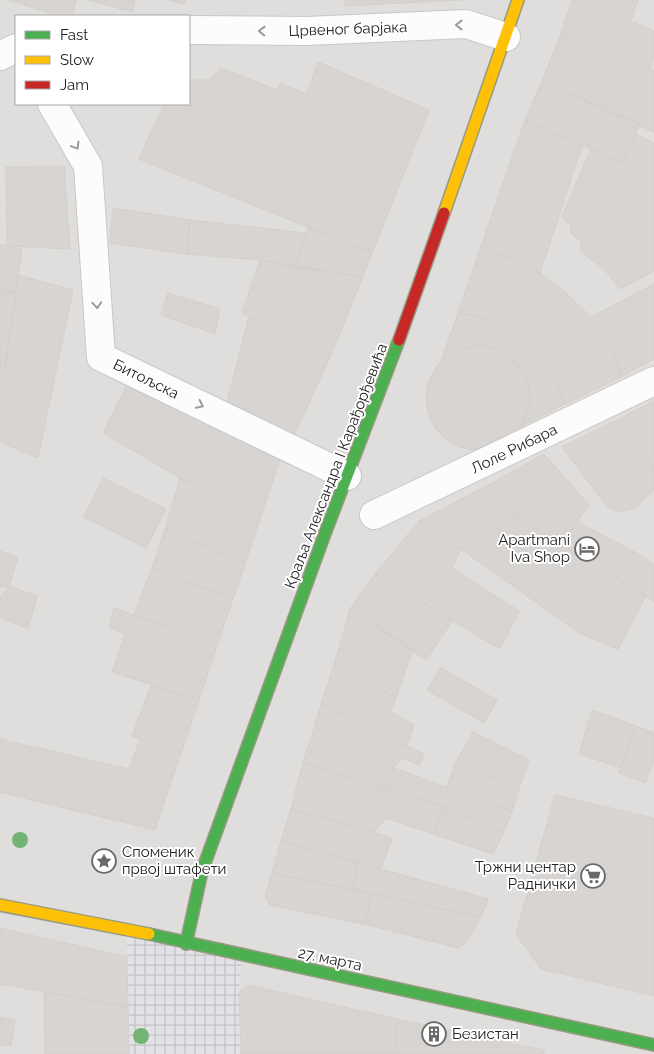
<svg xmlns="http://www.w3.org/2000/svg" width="654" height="1054" font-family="Raleway,sans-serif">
  <defs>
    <pattern id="plaza-grid" width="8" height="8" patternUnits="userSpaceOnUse" patternTransform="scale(1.25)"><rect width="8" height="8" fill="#e2e1e5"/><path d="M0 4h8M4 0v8" fill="none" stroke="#c2c1c4"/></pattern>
  </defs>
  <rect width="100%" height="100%" fill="#f0eeeb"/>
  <path fill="#dfdedc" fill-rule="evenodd" d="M0,0H654V1054H0ZM16,16H189V104H16Z"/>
  <path fill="url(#plaza-grid)" d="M127,929L242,955L239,992L241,1054H129Z"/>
  <path fill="#d7d4d2" stroke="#d3d0cc" d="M7,0H76L72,16H61Z
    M87,0H135L132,12Z
    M169,0H185L184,4Z
    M345,0H462L345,6Z
    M572,0H638L631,21L654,31V55L650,69L637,62L560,36Z
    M560,36L637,62L654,71V132L542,81Z
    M318,62L429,110L372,253L139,159L164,104H189V80H209L221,68L277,90L280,83L307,94Z
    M542,81L640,124L623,163L525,120Z
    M525,120L582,146L540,273L521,262L480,249Z
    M636,134L654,143V271L620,289L604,269L580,251L582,243L571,233V226L562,216L591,149L623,163Z
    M64,166L70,249L7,246L6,167Z
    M113,208L190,220L187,254L110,243Z
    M190,220L306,233L296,267L260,260L187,254Z
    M308,227L372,253L363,277L296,267Z
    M0,245L22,249L16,293L0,290Z
    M480,249L521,262L540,273L566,293L591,317L611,348L621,377L565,404L558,385L551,374L525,345L499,326L478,316L458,313Z
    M260,260L363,277L330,357L242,313Z
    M18,275L73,290L38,458L0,442V368L5,369Z
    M654,284V359L621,377L611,348L591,317Z
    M0,290L16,293L5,369L0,368Z
    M168,293L220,309L215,334L161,315Z
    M458,313L478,316L499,326L525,345L551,374L558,385L565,404L522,426L530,401L529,387L525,375L510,357L494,348L481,345L456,350L441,361Z
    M249,316L330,357L290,444L224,413Z
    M426 398a52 52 0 1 1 104 0a52 52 0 1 1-104 0Z
    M129,381L282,454L262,513L180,478L103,433Z
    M654,401V470L617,420Z
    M617,420L654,470V490L635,508L621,512L608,508L562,447Z
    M544,454L589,505L560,546L483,488Z
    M103,478L166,509L146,548L84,517Z
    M180,478L262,513L245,564L165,529Z
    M483,488L518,515L461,549L419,521Z
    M518,515L560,546L577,522L633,551L616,578L646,596L618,649L579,633L461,549Z
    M419,521L461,549L452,568L519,611L500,649L375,574Z
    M165,529L245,564L233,599L152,568Z
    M0,551L18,557L9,586L0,587Z
    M633,551L654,564V601L616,578Z
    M152,568L233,599L217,645L134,615Z
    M375,574L452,621L426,660L350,609Z
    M9,586L37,596L28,629L0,617V597Z
    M114,608L217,645L199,700L112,672L125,634L109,627Z
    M350,609L413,649L396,698L334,665Z
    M334,665L396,698L391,712L414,725L407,746L321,704Z
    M441,668L497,700L484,723L427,690Z
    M151,685L199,700L155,830L0,792V739L129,769L140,739L132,736Z
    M321,704L424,754L419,765L402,758L394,768L312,735Z
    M592,710L636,726L621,768L579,754Z
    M636,726L654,733V760L645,783L619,773Z
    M473,732L529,760L519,789L456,762Z
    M312,735L394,768L383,788L303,762Z
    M303,762L444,807L434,834L386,818L374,832L291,809Z
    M456,762L519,789L512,811L447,786Z
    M394,768L512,811L504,832L444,807L383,788Z
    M555,795L654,818V996L541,969L516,934Z
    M444,807L504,832L493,854L434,834Z
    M291,809L374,832L392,839L381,869L281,841Z
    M281,841L357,862L353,890L272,873Z
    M357,862L381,869L488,899L481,917L353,890Z
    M272,873L372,894L364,924L270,905L265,896Z
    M372,894L481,917L466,943L458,948L364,924Z
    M0,928L127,957L128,1007L0,984Z
    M248,985L397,1019L395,1054H241L239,992Z
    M44,992L128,1007L129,1054H45Z
    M0,1017L15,1020L11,1046L0,1045Z
    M397,1019L544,1050V1054H395Z
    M334,1052V1054H241Z
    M334,1052L395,1054H334Z"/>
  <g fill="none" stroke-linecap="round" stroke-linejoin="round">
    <g stroke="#c9c8c7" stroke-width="30">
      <path id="street" d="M189,30L307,31L466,24L506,37
        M0,56L16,48
        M52,104L88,166L101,357L347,476
        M374,515L654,381"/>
    </g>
    <g stroke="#999a82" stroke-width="14">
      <path id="fast" d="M149,934L654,1045
        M186,944L202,871L324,536L399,340"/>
    </g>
    <g stroke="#999a82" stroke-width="14">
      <path id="slow" d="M444,213L518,0
        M0,905L149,934"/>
    </g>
    <g stroke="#999a82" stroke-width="14">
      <path id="jam" d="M399,340L444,213"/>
    </g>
    <use href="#street" stroke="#fdfcfc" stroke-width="28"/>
    <use href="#fast" stroke="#4caf50" stroke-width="11"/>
    <use href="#slow" stroke="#ffc107" stroke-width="11"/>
    <use href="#jam" stroke="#c62828" stroke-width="11"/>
  </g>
  <g fill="#73b476">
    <circle cx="20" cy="840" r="8"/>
    <circle cx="141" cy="1036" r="8"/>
  </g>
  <defs><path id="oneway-chevron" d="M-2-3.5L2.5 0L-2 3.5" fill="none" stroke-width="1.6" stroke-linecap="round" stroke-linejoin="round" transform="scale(1.25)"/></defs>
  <g stroke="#9a9a9a">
    <use href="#oneway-chevron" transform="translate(459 25) rotate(180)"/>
    <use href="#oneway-chevron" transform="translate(262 31) rotate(-179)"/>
    <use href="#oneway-chevron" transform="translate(76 146) rotate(59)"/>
    <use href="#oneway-chevron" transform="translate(97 305) rotate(86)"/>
    <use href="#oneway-chevron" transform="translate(200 405) rotate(26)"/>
  </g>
  <defs>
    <g id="hotel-ring" transform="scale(1.25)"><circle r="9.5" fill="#fff" stroke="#6a6968" stroke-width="1.5"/><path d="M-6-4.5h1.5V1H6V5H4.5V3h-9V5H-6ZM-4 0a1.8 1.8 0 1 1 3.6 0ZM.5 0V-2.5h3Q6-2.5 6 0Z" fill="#6a6968"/></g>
    <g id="sight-ring" transform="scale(1.25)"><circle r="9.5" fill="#fff" stroke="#6a6968" stroke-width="1.5"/><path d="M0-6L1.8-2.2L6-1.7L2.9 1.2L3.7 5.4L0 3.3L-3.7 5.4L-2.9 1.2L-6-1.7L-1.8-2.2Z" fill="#6a6968"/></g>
    <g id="supermarket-ring" transform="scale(1.25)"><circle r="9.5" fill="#fff" stroke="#6a6968" stroke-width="1.5"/><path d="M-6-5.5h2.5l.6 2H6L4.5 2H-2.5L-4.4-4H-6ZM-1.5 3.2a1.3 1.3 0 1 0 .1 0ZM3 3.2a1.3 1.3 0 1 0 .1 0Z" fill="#6a6968"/></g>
    <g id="building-ring" transform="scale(1.25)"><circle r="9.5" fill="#fff" stroke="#6a6968" stroke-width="1.5"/><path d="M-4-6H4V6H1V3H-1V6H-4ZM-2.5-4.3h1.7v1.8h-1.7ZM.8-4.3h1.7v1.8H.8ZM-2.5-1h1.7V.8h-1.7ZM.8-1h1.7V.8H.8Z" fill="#6a6968"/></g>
  </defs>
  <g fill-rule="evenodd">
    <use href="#hotel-ring" x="587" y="549"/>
    <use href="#sight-ring" x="104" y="861"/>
    <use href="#supermarket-ring" x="593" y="876"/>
    <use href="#building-ring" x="434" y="1034"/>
  </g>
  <g text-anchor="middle" stroke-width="4" stroke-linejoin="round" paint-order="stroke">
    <g font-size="15" fill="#222" stroke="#fff">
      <text transform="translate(348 29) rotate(-2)" y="5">Црвеног барјака</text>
      <text transform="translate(146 379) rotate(26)" y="5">Битољска</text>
      <text transform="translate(514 449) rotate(-26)" y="5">Лоле Рибара</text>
      <text transform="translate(336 466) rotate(-69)" y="5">Краља Александра I Карађорђевића</text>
      <text transform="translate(330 959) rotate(12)" y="5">27. марта</text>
    </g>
    <g font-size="15" fill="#222" stroke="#fff" text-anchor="end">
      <text x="570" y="545">Apartmani<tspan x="570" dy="17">Iva Shop</tspan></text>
      <text x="122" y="857" text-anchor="start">Споменик<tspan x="122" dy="17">првој штафети</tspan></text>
      <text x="576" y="872">Тржни центар<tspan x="576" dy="17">Раднички</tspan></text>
      <text x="452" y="1039" text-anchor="start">Безистан</text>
    </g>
  </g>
  <rect x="15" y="15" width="175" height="90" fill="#ffffff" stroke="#a7a7a7"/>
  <rect x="25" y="31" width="25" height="8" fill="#4caf50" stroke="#a7a7a7"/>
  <text x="60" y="40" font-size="15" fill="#222222">Fast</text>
  <rect x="25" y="56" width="25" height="8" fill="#ffc107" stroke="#a7a7a7"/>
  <text x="60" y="65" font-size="15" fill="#222222">Slow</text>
  <rect x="25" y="81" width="25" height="8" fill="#c62828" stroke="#a7a7a7"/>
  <text x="60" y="90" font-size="15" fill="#222222">Jam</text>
</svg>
